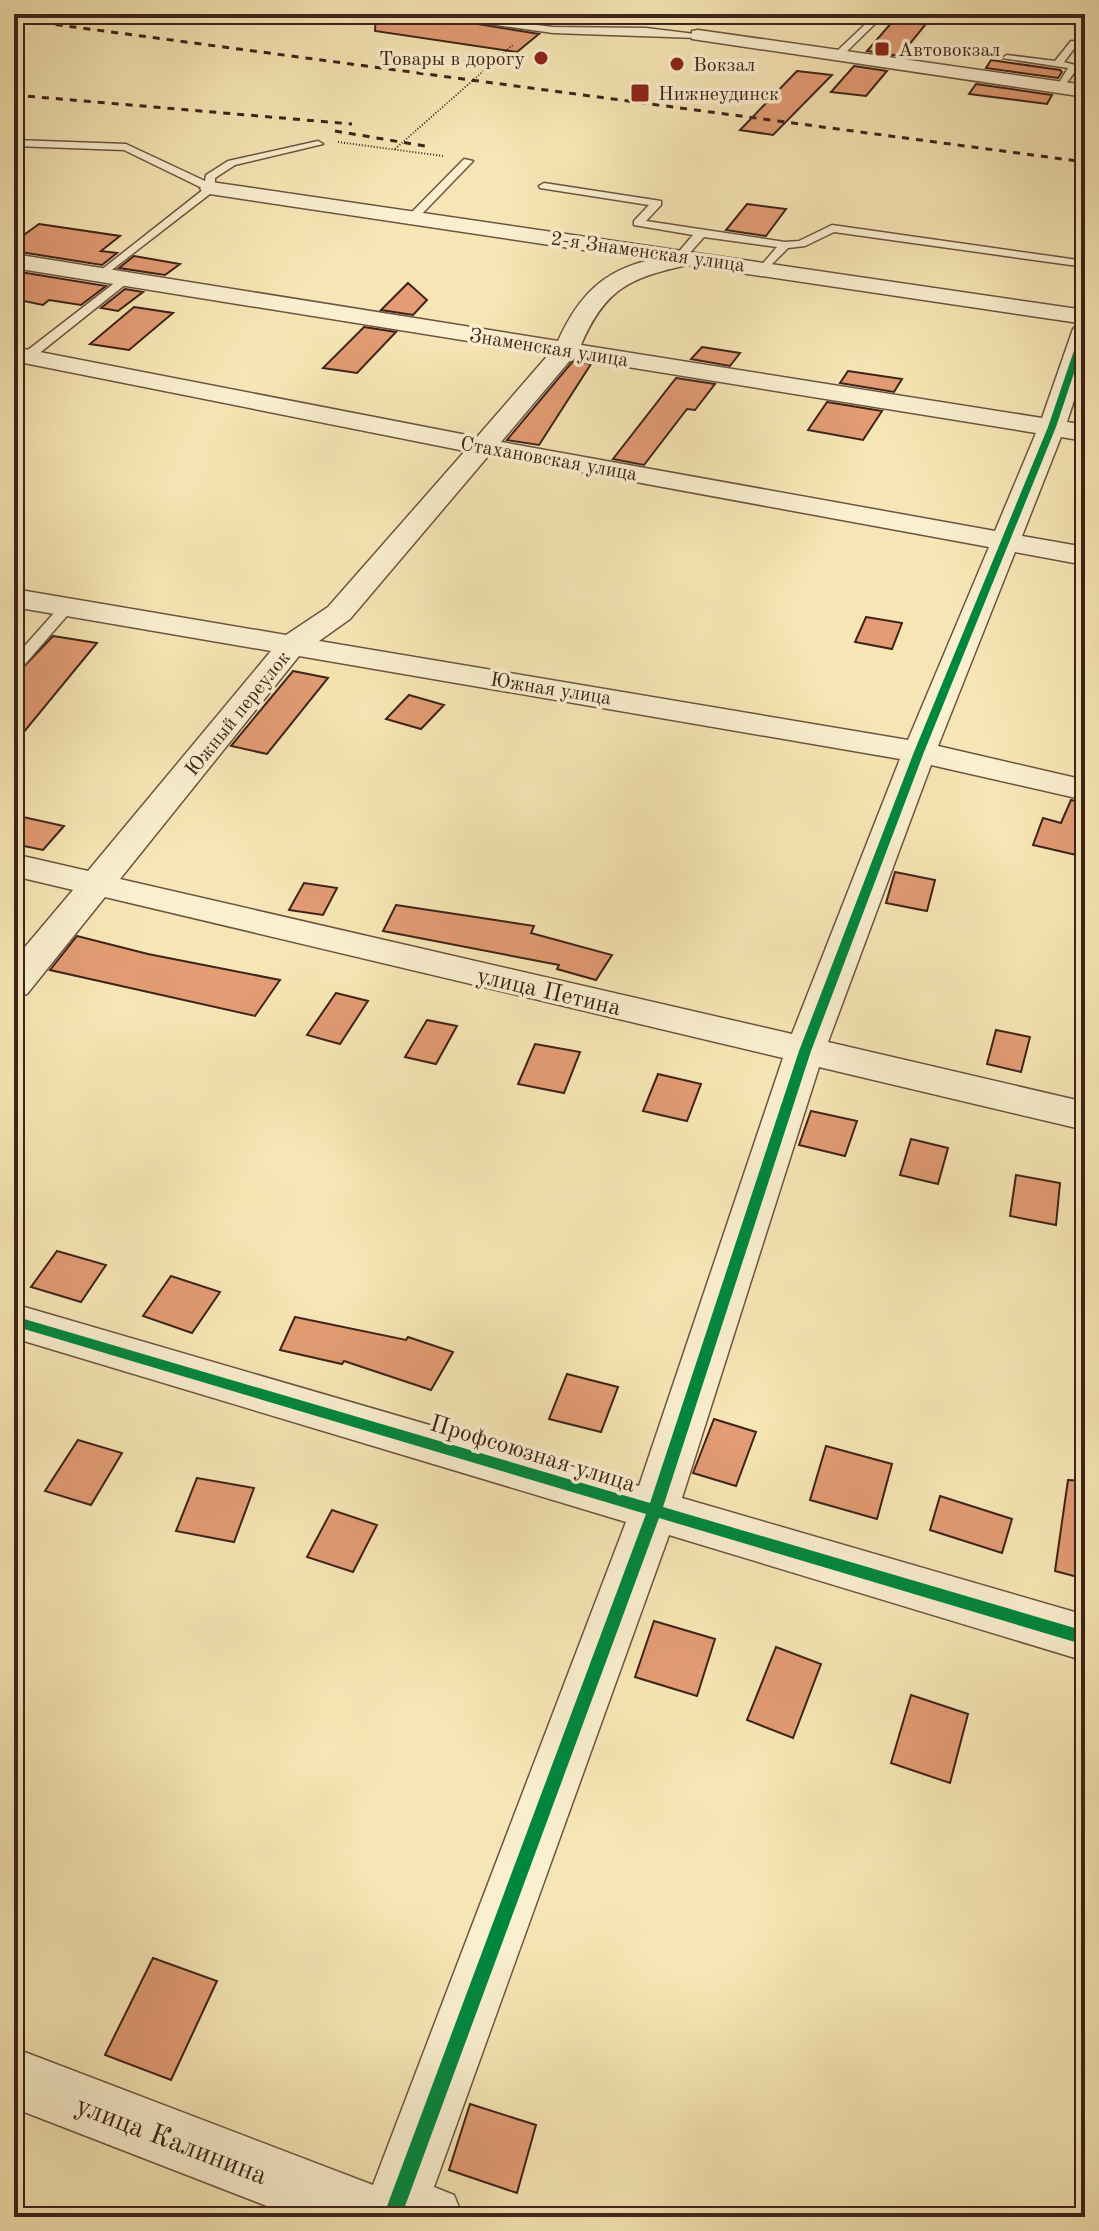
<svg xmlns="http://www.w3.org/2000/svg" width="1099" height="2231" font-family="'Old Standard TT',serif">
  <rect width="100%" height="100%" fill="#f7e6b5"/>
  <filter id="stains"><feTurbulence type="fractalNoise" baseFrequency=".0025" numOctaves="4"/><feColorMatrix values="0 0 0 0 .2 0 0 0 0 .09 0 0 0 0 .02 0 0 0 .5 -.17"/></filter>
  <radialGradient id="worn" r=".72"><stop offset=".6" stop-color="#630" stop-opacity="0"/><stop offset="1" stop-color="#630" stop-opacity=".3"/></radialGradient>
  <path fill="#e39c74" stroke="#3d231a" stroke-width="2" d="M376,14H416L539,34L517,52L375,31Z
    M470,14H564L552,24Z
    M899,14H934L900,56L867,51Z
    M991,60L1060,70L1062,72L1058,78L986,68Z
    M854,66L887,71L866,96L831,92Z
    M797,71L832,75L773,135L740,130Z
    M976,84L1052,95L1047,104L969,94Z
    M747,204L786,209L766,236L726,230Z
    M39,224L120,236L101,251L117,253L102,265L14,251V242Z
    M134,256L180,264L165,275L119,268Z
    M14,271L106,286L81,305L49,300L43,305L14,299Z
    M408,283L427,300L413,315L381,310Z
    M125,289L143,292L118,311L101,308Z
    M134,307L173,313L129,350L90,344Z
    M364,327L396,332L357,373L323,368Z
    M702,347L740,353L730,366L691,359Z
    M573,361L591,364L539,445L507,440Z
    M848,371L902,379L894,392L840,383Z
    M676,378L715,384L695,410L687,409L644,465L613,459Z
    M827,402L882,411L863,440L808,430Z
    M866,617L902,623L892,649L855,642Z
    M53,636L97,643L14,744V677Z
    M293,671L328,678L267,754L231,746Z
    M409,695L444,705L421,729L386,719Z
    M1071,800L1085,803V857L1033,845L1043,818L1061,823Z
    M14,815L64,826L43,850L14,844Z
    M895,872L935,880L927,911L886,903Z
    M304,883L337,888L323,915L289,910Z
    M396,905L534,926L531,933L612,955L596,980L557,969L559,965L383,931Z
    M77,936L148,954L280,980L255,1016L50,970Z
    M336,993L368,1001L340,1044L307,1035Z
    M427,1020L457,1026L436,1064L405,1057Z
    M996,1030L1030,1037L1021,1072L987,1064Z
    M535,1044L580,1052L564,1093L518,1084Z
    M658,1074L701,1084L687,1121L643,1111Z
    M811,1111L857,1121L845,1156L799,1145Z
    M911,1139L948,1148L938,1184L900,1175Z
    M1016,1175L1060,1183L1056,1225L1010,1216Z
    M57,1251L106,1265L81,1302L31,1287Z
    M171,1276L220,1292L192,1333L143,1316Z
    M295,1317L406,1340L408,1337L453,1352L431,1390L344,1361L342,1364L280,1350Z
    M567,1374L618,1387L601,1432L549,1419Z
    M714,1419L756,1432L736,1486L693,1473Z
    M78,1440L122,1453L91,1505L45,1491Z
    M826,1446L892,1464L877,1519L810,1500Z
    M197,1478L254,1488L234,1542L176,1531Z
    M1068,1480L1085,1481V1579L1055,1571Z
    M940,1496L1012,1519L1002,1553L930,1530Z
    M332,1510L377,1525L353,1572L307,1557Z
    M654,1621L715,1639L697,1696L635,1677Z
    M776,1647L821,1664L793,1738L747,1720Z
    M911,1695L968,1714L950,1783L891,1763Z
    M153,1958L217,1981L171,2080L105,2055Z
    M470,2104L536,2125L517,2193L449,2170Z"/>
  <g fill="none" stroke-linecap="round" stroke-linejoin="round">
    <g stroke="#6c5441" stroke-width="3">
      <path id="service" d="M419,14H445L553,27L646,28L703,35L698,38L553,33Z
        M876,14H885L841,57H835V53Z
        M1071,41L1085,42V48L1076,46L1064,62L1079,66L1061,91L1056,88L1068,68L1002,58L1007,55L1055,61Z
        M14,140L126,144L205,181L206,175L228,161L318,141L323,144L235,165L215,178V190L100,279L96,278V274L204,189L124,150L14,146Z
        M464,159L473,161L417,219H409V215Z
        M544,183L661,201V205L646,221L785,242L799,241L832,225L1085,261V267L834,232L805,246L788,248L765,271L759,268L777,247L704,237L686,257H678L676,255L693,235L634,225V221L649,205L540,188L539,186Z
        M121,278L131,280L32,359H24V353Z
        M67,603L74,607L72,610L19,671L14,673V658L62,604Z"/>
    </g>
    <g stroke="#6c5441" stroke-width="3">
      <path id="minor" d="M698,30L1085,85V97L692,39V31Z
        M211,182L1085,310V366L1067,422L1085,425V441L1061,437L1022,536L1085,547V565L1015,552L938,746L1085,780V800L931,765L828,1042L1085,1102V1130L819,1067L682,1498L1085,1615V1661L669,1535L434,2187L454,2195L463,2217H295L14,2108V2048L373,2185L626,1522L14,1338V1304L639,1486L783,1058L105,897L27,994L14,997V960L73,890L14,876V854L88,871L271,651L14,607V589L286,635L328,607L465,451L14,361V347L477,437L549,354L14,268V254L558,341C578,297 602,271 650,260L203,193L200,188ZM687,265L1079,323L1073,329L1042,418L581,345C605,289 629,278 687,265ZM572,358L1036,433L995,531L501,442ZM489,455L989,547L908,740L319,641L350,619ZM299,656L900,759L792,1034L120,879Z"/>
    </g>
    <path stroke="#3d231a" stroke-width="2" stroke-dasharray="1 2" stroke-linecap="butt" d="M338,142L443,156"/>
    <use href="#service" fill="#faefcf" fill-rule="evenodd"/>
    <use href="#minor" fill="#faefcf" fill-rule="evenodd"/>
    <path stroke="#3d231a" stroke-width="3" stroke-dasharray="7 7" stroke-linecap="butt" d="M14,19L1085,162
      M14,95L352,124
      M335,131L425,146"/>
    <path stroke="#3d231a" stroke-width="2" stroke-dasharray="1 2" stroke-linecap="butt" d="M395,149L514,44"/>
    <g stroke="#faefcf" stroke-width="5">
      <path id="cycleway" d="M1082,327H1085V340L1056,427L924,752L811,1051L663,1507L1085,1631V1645L659,1518L401,2217H383L646,1514L14,1326V1316L650,1503L799,1051L914,752L1048,427Z"/>
    </g>
    <use href="#cycleway" fill="#00873e" fill-rule="evenodd"/>
  </g>
  <g fill="#8f2418" stroke="#faefcf" stroke-width="3">
    <rect x="874" y="41" width="16" height="16" rx="4"/>
    <circle cx="541" cy="58" r="8"/>
    <circle cx="677" cy="64" r="8"/>
    <rect x="630" y="83" width="20" height="20" rx="4"/>
  </g>
  <g text-anchor="middle" stroke-width="7" stroke-linejoin="round" paint-order="stroke">
    <g font-size="20" fill="#3d231a" stroke="#faefcf" text-anchor="start">
      <text x="898" y="56">Автовокзал</text>
      <text x="525" y="65" text-anchor="end">Товары в дорогу</text>
      <text x="693" y="71">Вокзал</text>
      <text x="658" y="100">Нижнеудинск</text>
    </g>
    <g font-size="20" fill="#3d231a" stroke="#faefcf">
      <text transform="translate(648 251) rotate(8)" y="7">2-я Знаменская улица</text>
      <text transform="translate(549 347) rotate(9)" y="7">Знаменская улица</text>
      <text transform="translate(549 458) rotate(10)" y="7">Стахановская улица</text>
      <text transform="translate(551 688) rotate(9)" y="7">Южная улица</text>
      <text transform="translate(237 713) rotate(-51)" y="7">Южный переулок</text>
    </g>
    <g font-size="24" fill="#3d231a" stroke="#faefcf">
      <text transform="translate(549 991) rotate(13)" y="8">улица Петина</text>
      <text transform="translate(533 1453) rotate(17)" y="8">Профсоюзная улица</text>
    </g>
    <g font-size="28" fill="#3d231a" stroke="#faefcf">
      <text transform="translate(172 2139) rotate(21)" y="10">улица Калинина</text>
    </g>
  </g>
  <rect width="1099" height="2231" fill="none" stroke="#f7e6b5" stroke-width="48"/>
  <rect x="16" y="16" width="1067" height="2199" fill="none" stroke="#3d231a" stroke-width="4"/>
  <rect x="24" y="24" width="1051" height="2183" fill="none" stroke="#3d231a" stroke-width="2"/>
  <rect width="100%" height="100%" filter="url(#stains)"/>
  <rect width="100%" height="100%" fill="url(#worn)"/>
</svg>
